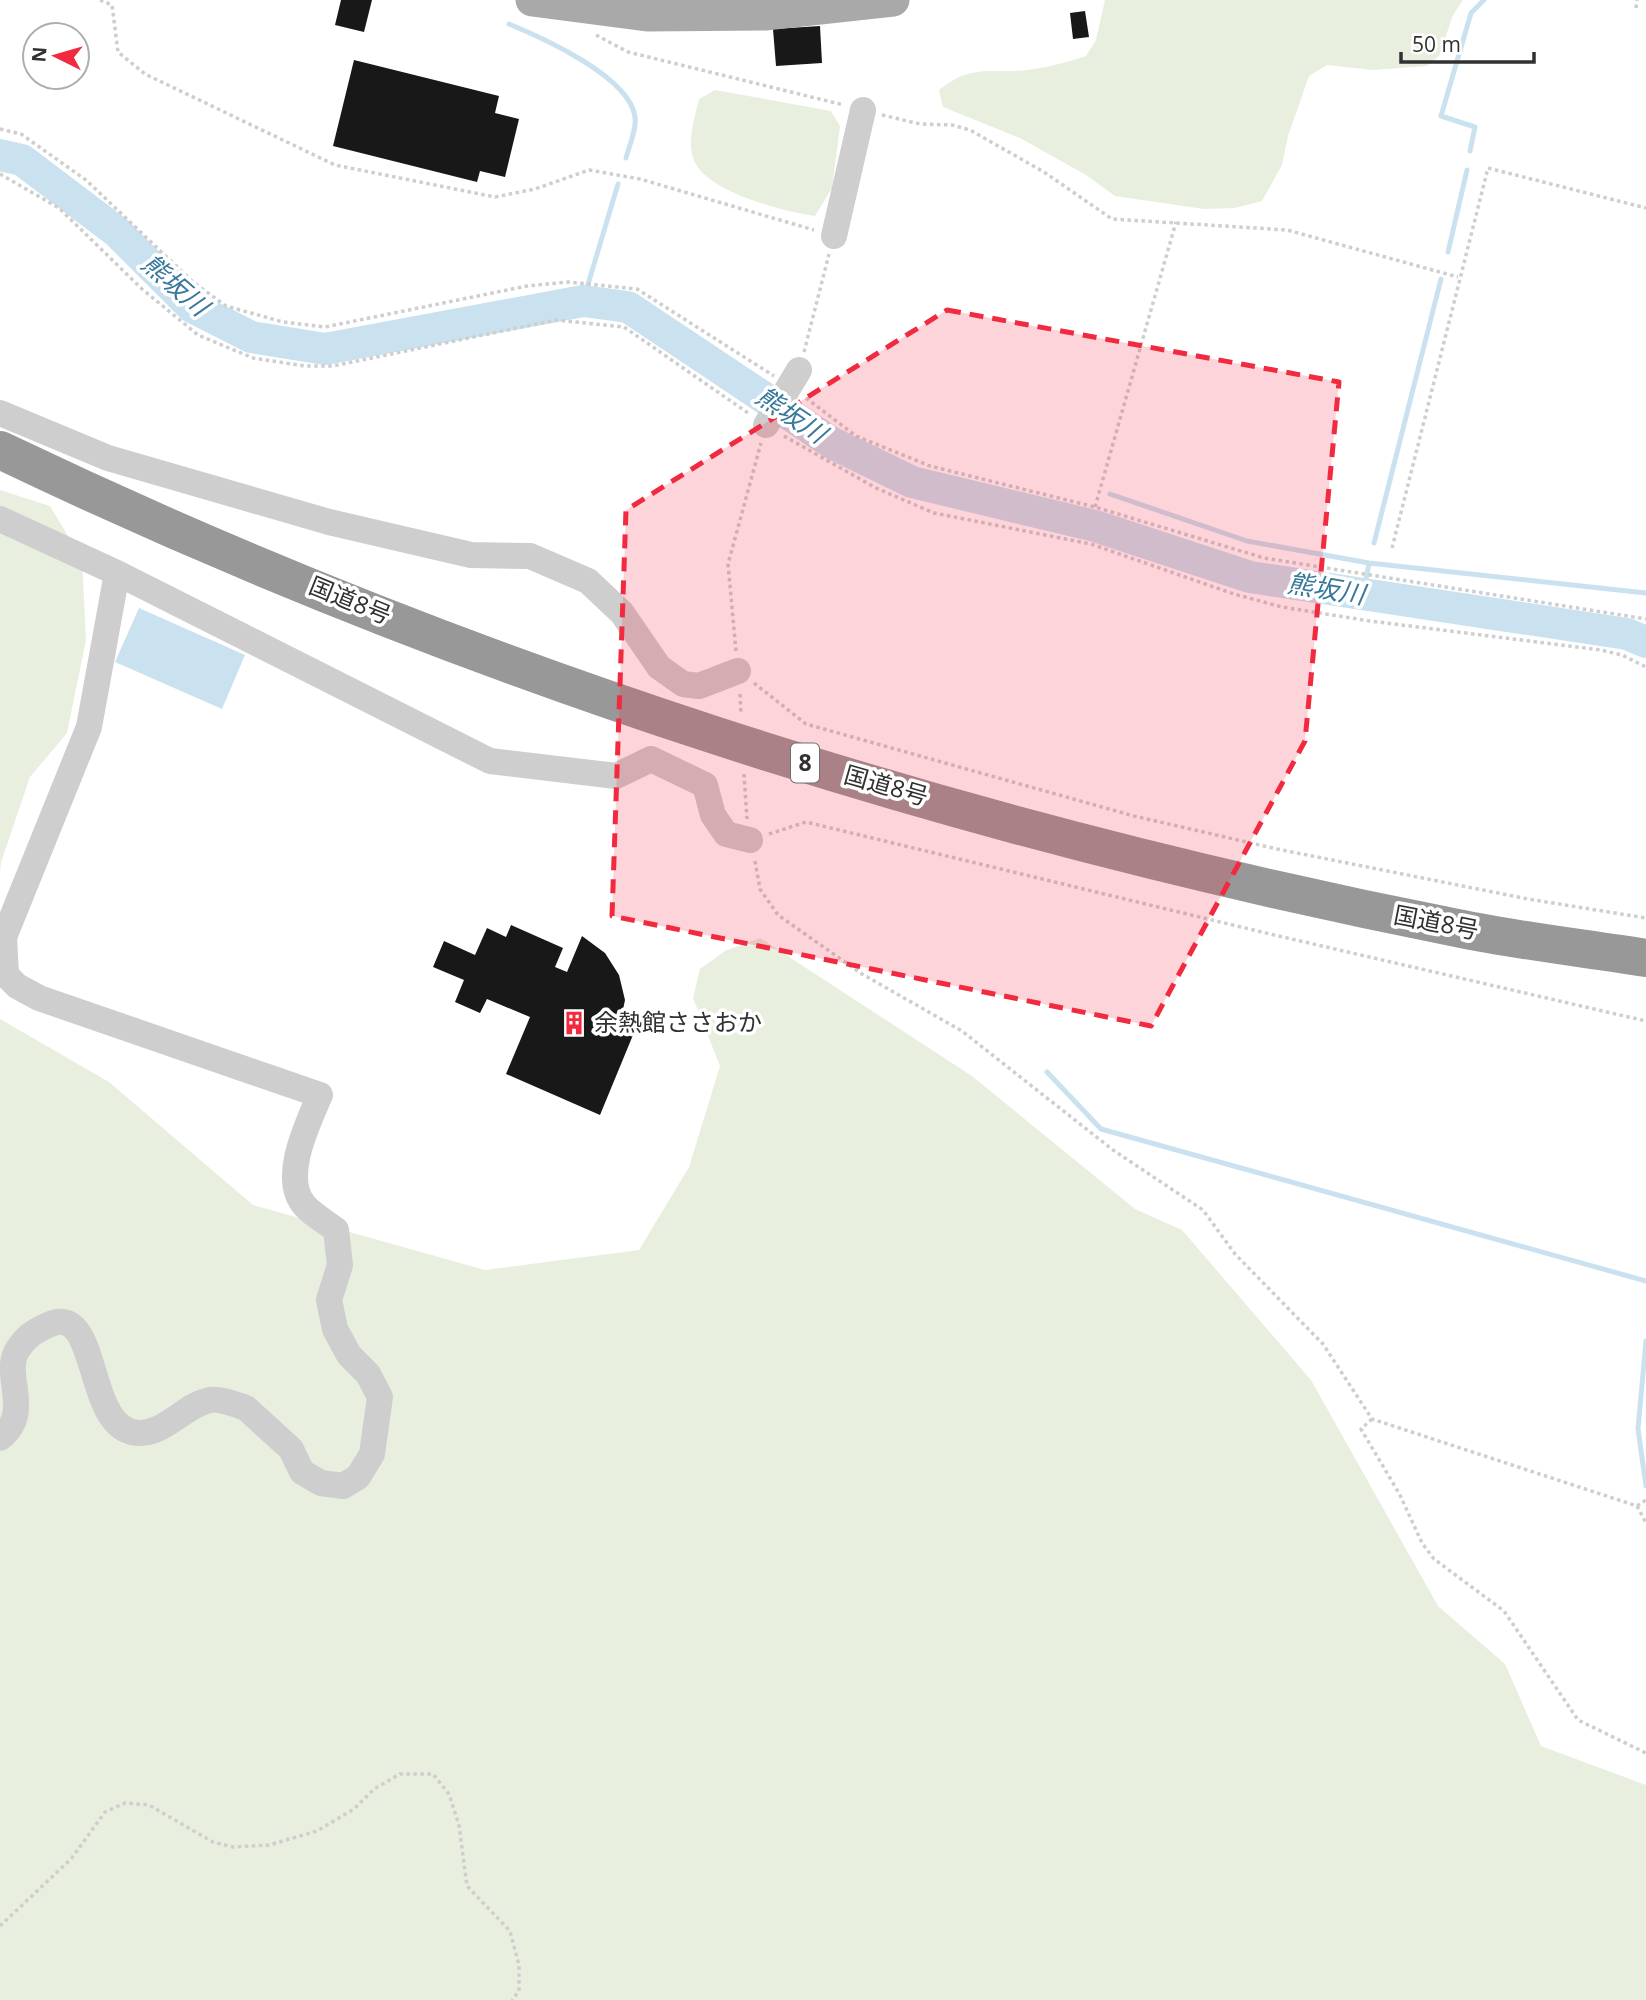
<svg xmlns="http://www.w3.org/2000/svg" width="1646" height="2000" font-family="'Open Sans','Noto Sans JP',sans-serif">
  <rect width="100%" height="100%" fill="#fff"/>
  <path fill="#e8efdf" d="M1105,0H1463L1453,15L1439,56L1427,66L1373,70L1327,65L1309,76L1288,136L1282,165L1262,201L1235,208L1204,209L1115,196L1086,175L1020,138L943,107L939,90C973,63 989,74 1027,70C1047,68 1067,62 1086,56L1096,40Z
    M715,90L831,111L840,126L832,188L815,216C783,211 704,192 693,158C687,140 695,117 699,99Z
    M0,490L50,506L82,559L86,640L67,733L30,777L1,862L0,874Z
    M760,938L972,1076L1135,1209L1182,1230L1311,1380L1438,1606L1505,1664L1541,1746L1646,1785V2000H0V1019L109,1082L253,1205L485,1270L639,1250L689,1167L720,1066L693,998L700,969L725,951Z"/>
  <path fill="#cae2ef" d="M139,608L245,655L222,709L115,662Z"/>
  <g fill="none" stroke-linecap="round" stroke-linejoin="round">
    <path stroke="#cae2ef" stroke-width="5" d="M509,24C543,38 630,77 635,117C637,129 629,146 626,158
      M1470,151L1475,127L1441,116L1471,13L1484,0
      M1448,252L1467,170
      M583,301L618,184
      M1110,494L1247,541L1369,563L1646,593
      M1374,543L1441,279
      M1363,596L1369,563
      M1047,1072L1101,1129L1646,1281
      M1646,1341L1638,1429L1646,1486"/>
    <path stroke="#cae2ef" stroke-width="32" d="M0,155L22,160L117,232L192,307L251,337L325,349L583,301L628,307L832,443L912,482L1095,526L1250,577L1627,634L1646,642"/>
  </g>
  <path fill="#181818" d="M341,0H372L364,32L335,25Z
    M1085,11L1089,37L1073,39L1070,13Z
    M820,26L822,63L776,66L773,29Z
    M354,60L499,96L495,113L519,119L505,177L480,171L477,182L333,146Z
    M511,925L563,948L555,967L567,972L582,936L605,953L619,975L625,1000L619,1029L633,1035L600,1115L506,1074L530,1017L487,999L480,1013L455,1002L464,980L433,967L444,941L475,955L487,928L506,937Z"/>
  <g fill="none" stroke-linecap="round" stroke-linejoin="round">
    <path stroke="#cecece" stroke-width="3.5" stroke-dasharray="3.5 3.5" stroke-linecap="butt" d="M100,0L112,5L118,52L145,74L335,165L495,197L535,189L589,170L640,179L814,230
      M1636,8L1637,0
      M596,35L628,52L844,105
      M882,115L920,124L952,125L970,130L1044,172L1112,219L1287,230L1458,277
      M0,129L21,134L86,180L193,282L226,306L283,322L325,327L527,286L568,282L637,289L774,376
      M0,174L59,208L142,289L198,335L253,358L305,366H333L556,320L624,327L748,413
      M804,352L829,254
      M806,398L856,436L930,466L1095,507L1264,558L1646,619
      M784,436L876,488L934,513L1091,544L1234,594L1282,607L1370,621L1601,650L1622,655L1646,667
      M1095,507L1176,222
      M1392,548L1488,168L1646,208
      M736,651L728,564L761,443
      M754,683L806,724L1134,816L1277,849L1528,899L1646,918
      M740,694L741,714
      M744,774L747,819
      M769,834L806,822L1270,934L1646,1021
      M755,861L760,889L778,915L862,974L962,1031L1113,1150L1203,1210L1235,1254L1323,1344L1372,1419L1637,1506L1646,1523
      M1372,1419L1361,1429L1400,1495L1422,1543L1434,1559L1504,1611L1578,1720L1646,1753
      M1637,1506L1646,1500
      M0,1926L71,1859L105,1812L125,1803L149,1805L213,1842L233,1847L269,1845L317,1831L354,1809L374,1789L400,1774H433L449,1794L459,1825L467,1886L510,1931L519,1965V1991L512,2000"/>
    <path stroke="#cecece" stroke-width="26" d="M834,236L863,110
      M0,413L108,458L329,522L471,555L530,556L588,581L622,613L659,667L683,684L699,686L738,671
      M766,425L799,370
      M0,519L117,573L490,761L616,776L651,759L705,785L713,815L726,834L750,840
      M0,1438C34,1412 1,1374 18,1349C26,1337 33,1332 46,1326C100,1298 84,1421 132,1432C162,1439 183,1405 210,1400C219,1398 237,1405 246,1408L291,1449L302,1472L321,1483L343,1486L358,1477L372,1454L380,1397L368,1374L349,1355L335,1329L329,1300L340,1265L336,1230C326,1222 313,1215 305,1206C280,1179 308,1123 320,1095L39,998L17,986L6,975L4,937L89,727L117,573"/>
    <path stroke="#a9a9a9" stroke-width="33" d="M532,0L647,15L765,14L893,0"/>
    <path stroke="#989898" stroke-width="38" d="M0,450C461,671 956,829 1457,928C1520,941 1583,948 1646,958"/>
  </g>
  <path fill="#f12a40" fill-opacity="0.2" stroke="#f12a40" stroke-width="5" stroke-dasharray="14 9" stroke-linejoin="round" d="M947,310L1339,382L1305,741L1151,1026L612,916L626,510Z"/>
  <defs>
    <g id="building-bare" transform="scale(1.89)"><path d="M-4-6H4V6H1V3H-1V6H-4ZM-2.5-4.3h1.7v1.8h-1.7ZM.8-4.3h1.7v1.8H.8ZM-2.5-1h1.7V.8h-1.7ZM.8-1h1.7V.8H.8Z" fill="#f12a40" stroke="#fff" stroke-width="2.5" paint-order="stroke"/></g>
  </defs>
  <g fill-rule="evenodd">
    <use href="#building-bare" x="574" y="1023"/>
  </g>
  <g text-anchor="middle" stroke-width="7" stroke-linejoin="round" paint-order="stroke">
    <rect fill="#fff" stroke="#6f6f6f" stroke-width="2" x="791" y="743.5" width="28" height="39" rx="5"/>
    <g font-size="23" font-weight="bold" fill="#313131">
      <text x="805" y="771">8</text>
    </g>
    <g font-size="24" fill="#313131" stroke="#fff">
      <text transform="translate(350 601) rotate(22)" y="8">国道8号</text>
      <text transform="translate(886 786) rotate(16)" y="8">国道8号</text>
      <text transform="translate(1436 923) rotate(11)" y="8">国道8号</text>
    </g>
    <g font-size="24" fill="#313131" stroke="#fff" text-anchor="start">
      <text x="594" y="1031">余熱館ささおか</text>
    </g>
    <g font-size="26" font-style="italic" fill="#38789a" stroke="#fff">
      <text transform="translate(175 285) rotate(41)" y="9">熊坂川</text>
      <text transform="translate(791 415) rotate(34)" y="9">熊坂川</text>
      <text transform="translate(1326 589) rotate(9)" y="9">熊坂川</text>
    </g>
  </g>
  <g transform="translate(56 56) rotate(275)"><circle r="33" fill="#ffffff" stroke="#adadad" stroke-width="2"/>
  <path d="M0-5L12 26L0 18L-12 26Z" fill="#f12a40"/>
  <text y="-10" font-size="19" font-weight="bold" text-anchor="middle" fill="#313131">N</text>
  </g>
  <path d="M1401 52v10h133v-10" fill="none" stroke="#313131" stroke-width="3.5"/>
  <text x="1412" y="52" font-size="21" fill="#313131" stroke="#ffffff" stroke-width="5" paint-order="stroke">50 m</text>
</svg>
